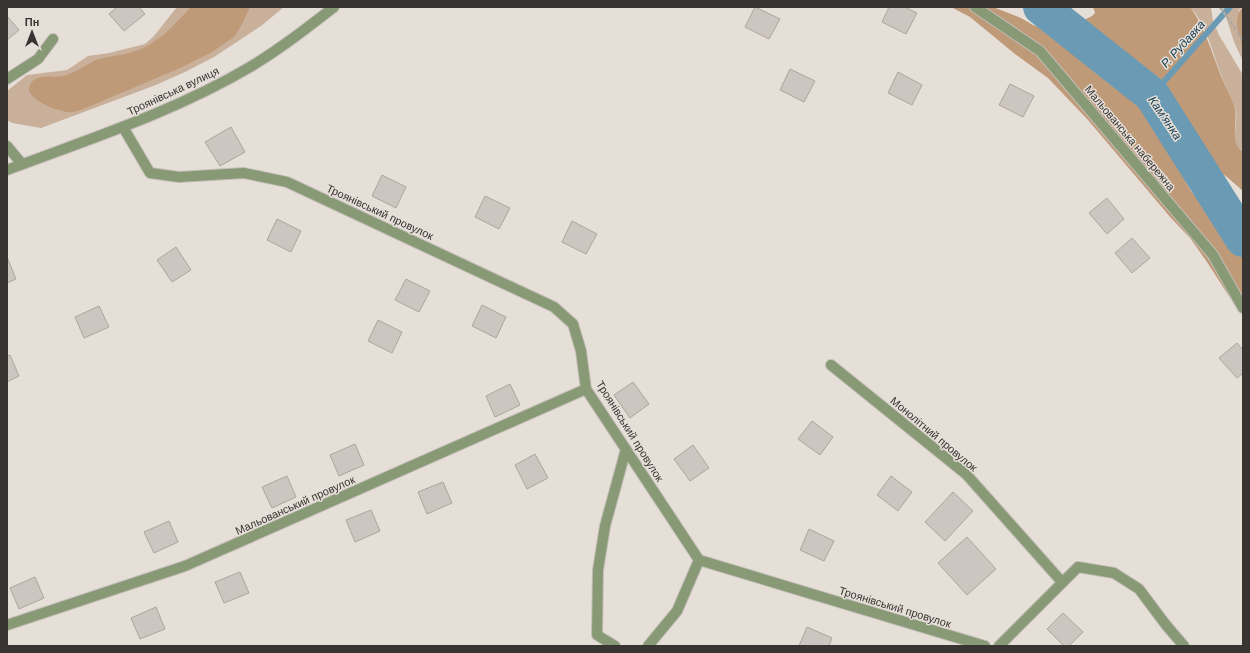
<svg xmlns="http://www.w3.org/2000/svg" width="1250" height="653" font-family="Helvetica,sans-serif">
  <rect width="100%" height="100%" fill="#e6dfd8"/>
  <path fill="#c9b09b" d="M177,7H284L261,26L214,57L185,72L156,85L41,128L12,123L7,120V91L27,75L67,70L88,56L109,53L145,44L154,36Z
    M1190,7H1211L1213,21L1219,35L1243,75V152C1229,142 1238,126 1236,112C1233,99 1225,87 1221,74C1212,52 1207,25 1190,7Z
    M1223,7H1242L1239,10V37L1243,49V61L1234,42Z"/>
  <path fill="#bf9a79" d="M191,7H250L241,26L234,37L212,52L178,69L88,107C83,109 78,111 73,112C62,114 27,100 29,88C32,72 53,78 63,76C75,73 85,65 96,60C107,56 118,56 129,53C155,47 173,26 191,7Z
    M951,7H993L1021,18L1033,25L1048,30L1062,39L1096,67L1114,79L1138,104L1166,147L1191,191L1213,217L1243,249V307L1239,308L1236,307L1207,262L1190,238L1171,218L1088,120L1048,78L1015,54L970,17Z
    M1093,7H1190L1191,8C1206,30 1212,54 1222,78C1226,88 1233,100 1235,109C1238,123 1229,142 1243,152V191L1227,177L1199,158L1194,150L1191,135L1185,125L1166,92L1154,77L1142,67L1122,53L1085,24L1084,20L1092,16L1095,13Z
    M1243,7V49C1239,37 1232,17 1243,7Z"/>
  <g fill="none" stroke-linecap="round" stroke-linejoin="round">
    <path stroke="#6b9bb4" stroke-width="6" d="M1152,95L1230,7"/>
    <path stroke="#6b9bb4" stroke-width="36" d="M1041,7L1152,95L1243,239"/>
  </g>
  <path fill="#cdc5bf" stroke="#aca59f" d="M117,7H139L145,14L124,31L109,14Z
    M755,7L780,19L769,39L745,27Z
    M889,7H905L917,13L906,34L882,22Z
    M7,16L19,30L7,40Z
    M790,69L815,81L804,102L780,90Z
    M898,72L922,85L912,105L888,93Z
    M1010,84L1034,96L1023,117L999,105Z
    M231,127L245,152L220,166L205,142Z
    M382,175L406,187L396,208L372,196Z
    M485,196L510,208L499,229L475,217Z
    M1107,198L1124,219L1107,234L1089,213Z
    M277,219L301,231L291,252L267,240Z
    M572,221L597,234L586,254L562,242Z
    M1132,238L1150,258L1132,273L1115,253Z
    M176,247L191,270L172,282L157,260Z
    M7,257L16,279L7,283Z
    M406,279L430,291L419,312L395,300Z
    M482,305L506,317L496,338L472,326Z
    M99,306L109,327L84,338L75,317Z
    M378,320L402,332L392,353L368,341Z
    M1237,343L1243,350V373L1237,378L1219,358Z
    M10,355L19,376L7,382V356Z
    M633,382L649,404L630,418L614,395Z
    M510,384L520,405L495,417L486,396Z
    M812,421L833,437L820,455L798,439Z
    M355,444L364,465L339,476L330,455Z
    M693,445L709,468L690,481L674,459Z
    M535,454L548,478L527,489L515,465Z
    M287,476L296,497L272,508L262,487Z
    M891,476L912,492L898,511L877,495Z
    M443,482L452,503L427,514L418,492Z
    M953,492L973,511L945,541L925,522Z
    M371,510L380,531L355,542L346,520Z
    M169,521L178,542L154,553L144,532Z
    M809,529L834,541L824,561L800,550Z
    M967,537L996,569L967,595L938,563Z
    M240,572L249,593L224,603L215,582Z
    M35,577L44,598L19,609L10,588Z
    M156,607L165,629L140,639L131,618Z
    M1063,613L1083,632L1069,646H1064L1047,629Z
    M807,627L832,638L829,646H799Z"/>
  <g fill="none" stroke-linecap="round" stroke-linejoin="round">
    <g stroke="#c3bdb7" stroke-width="12">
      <path id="minor" d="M975,7L1040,51L1213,255L1243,308
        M7,79L38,59L53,39
        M123,127L150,173L179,177L244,173L287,182L554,307L573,324L581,351L586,389L699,560L985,646
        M7,146L22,164
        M7,170C89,139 174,112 250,67C280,49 307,28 334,7
        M831,365L966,474L1062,582
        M7,625L185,566L586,389
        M615,646L597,635L598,570L605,526L626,449
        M648,646L677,611L699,560
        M999,646L1078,567L1114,573L1139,589L1166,625L1184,646"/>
    </g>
    <path stroke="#afa9a4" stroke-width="2.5" stroke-dasharray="4 2" stroke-linecap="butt" d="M1220,7L1243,40"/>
    <use href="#minor" stroke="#879975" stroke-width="10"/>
  </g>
  <g text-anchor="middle" stroke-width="3" stroke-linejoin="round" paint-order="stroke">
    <g font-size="11" fill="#373432" stroke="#e6dfd8">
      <text transform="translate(173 91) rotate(-25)" y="4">Троянівська вулиця</text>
      <text transform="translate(1130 138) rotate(50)" y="4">Мальованська набережна</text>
      <text transform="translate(380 212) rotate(25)" y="4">Троянівський провулок</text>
      <text transform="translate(630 431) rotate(58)" y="4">Троянівський провулок</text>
      <text transform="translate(934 434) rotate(40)" y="4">Монолітний провулок</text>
      <text transform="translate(295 505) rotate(-24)" y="4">Мальованський провулок</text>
      <text transform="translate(895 607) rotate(17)" y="4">Троянівський провулок</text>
    </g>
    <g font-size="12" font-style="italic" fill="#194255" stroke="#e6dfd8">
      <text transform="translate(1183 44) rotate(-48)" y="4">Р. Рудавка</text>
      <text transform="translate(1165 118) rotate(56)" y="4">Кам'янка</text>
    </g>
  </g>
  <rect width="1250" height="653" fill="none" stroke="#373432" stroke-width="16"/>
  <g transform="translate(32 32)" stroke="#e6dfd8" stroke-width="3" paint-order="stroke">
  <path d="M0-3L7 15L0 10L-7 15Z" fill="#373432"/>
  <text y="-6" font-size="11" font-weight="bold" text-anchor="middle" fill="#373432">Пн</text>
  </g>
</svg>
